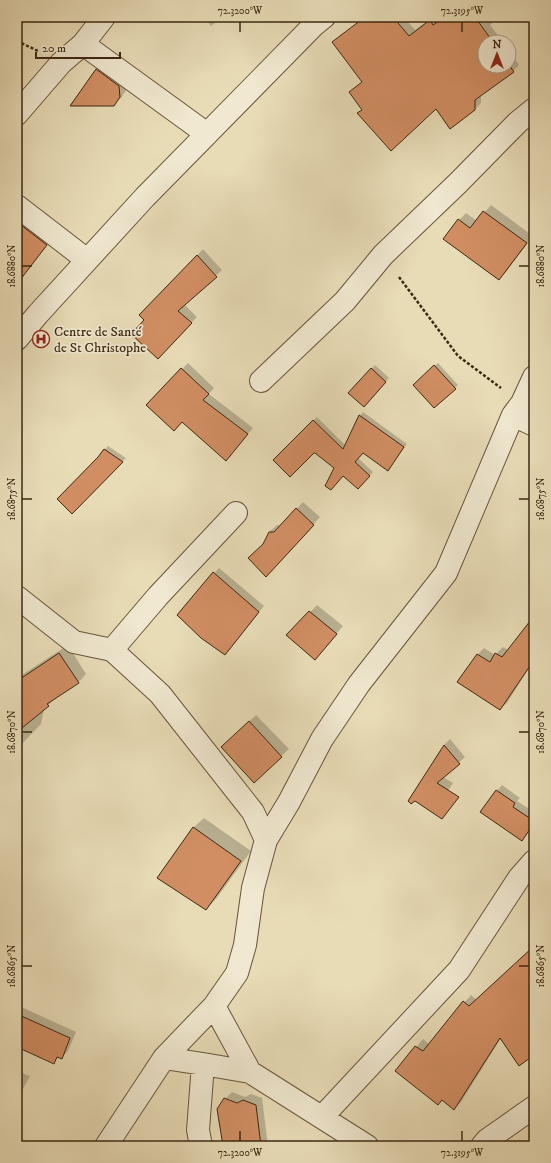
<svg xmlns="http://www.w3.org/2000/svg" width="551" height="1163" font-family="'IM FELL DW Pica',serif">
  <rect width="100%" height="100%" fill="#e8dcb7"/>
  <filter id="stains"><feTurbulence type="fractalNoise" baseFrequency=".005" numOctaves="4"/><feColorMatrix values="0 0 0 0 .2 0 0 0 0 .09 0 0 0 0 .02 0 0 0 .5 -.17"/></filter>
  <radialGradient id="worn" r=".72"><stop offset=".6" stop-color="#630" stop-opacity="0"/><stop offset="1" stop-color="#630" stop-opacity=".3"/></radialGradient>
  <path fill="#0003" d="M204,17H222L211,26Z
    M367,17H404L415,30L433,17H500L490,25L503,42H485V66H509V51L519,65L513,71L481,95V103L475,109L436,108L358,113L363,109L350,92L363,81Z
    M104,63L127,89L121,98L113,105H72L97,70Z
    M491,205L533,236L506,272L499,279L445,239L459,220L466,213L477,221Z
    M17,211L52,238L23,274L17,269Z
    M203,249L222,270L184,304L197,317L158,358L146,320L141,315Z
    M188,363L214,388L209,394L253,428L232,453L182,421L148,405Z
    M438,363L458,385L455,388L418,381Z
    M375,365L389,378L368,402L350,392Z
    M363,412L407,444L388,470L363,452L358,458L373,472L358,488L316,452L274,460L317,417L346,446L360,416Z
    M108,446L126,458L76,509L98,458Z
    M303,502L320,517L273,569L264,543L269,532L277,525H282Z
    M219,568L264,606L230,649L214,573Z
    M317,605L343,626L322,651L288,635Z
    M534,620V657L529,664L531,665L507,703L500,709L459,682L478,654L484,648L495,655L503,647L508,650Z
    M68,645L86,674L78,683L57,697L44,709L41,724L21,745L17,746V678Z
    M256,715L289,749L254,781L229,740Z
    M450,739L465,757L443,777L453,783L439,805L415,800L444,745Z
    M502,785L520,798L517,801L534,812V824L522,839L497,791Z
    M204,818L251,851L216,899L206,909L159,877L194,827Z
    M534,947V1054L501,1038L461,1102L454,1109L443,1099L397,1071L423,1039L429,1044L471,995L477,1000Z
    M17,1005L76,1032L68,1051L61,1058L58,1057L55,1060L17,1038Z
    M17,1071L30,1076L17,1100Z
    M232,1092L245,1097L251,1094L262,1098L268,1146H224L225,1099Z"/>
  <path fill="#d18e63" stroke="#3d2812" d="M365,17H393L409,36L430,20L433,25L445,17H475L493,42H485V66H509V65L514,72L475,100V110L450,129L436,109L391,151L357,113L362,110L349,92L362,82L332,42Z
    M96,69L119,86L120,97L114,106H70Z
    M483,211L527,243L499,280L443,239L458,219L470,228Z
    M17,222L47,245L17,284Z
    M197,255L217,277L178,311L192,323L158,359L131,334L144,320L139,315Z
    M434,365L456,389L434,408L413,385Z
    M181,368L209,394L203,400L248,434L226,461L182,422L174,431L146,405Z
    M371,368L386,382L364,407L348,393Z
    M359,415L404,447L388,471L363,453L355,462L370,476L358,489L343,476L331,490L325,486L334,468L315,453H314L290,477L273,460L313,420L343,449Z
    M104,449L123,462L72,514L57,499L98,457Z
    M296,508L314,525L266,577L248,558L263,544L269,532H274Z
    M213,572L259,612L225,655L201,638L177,615Z
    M309,611L337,634L315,660L286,635Z
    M534,616V660L500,710L457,682L477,654L490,662L495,653L502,657Z
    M59,653L79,683L47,704L49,706L17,732V681Z
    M249,721L282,757L254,783L221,747Z
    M444,745L460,764L437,783L459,797L442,819L415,801L411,804L408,801Z
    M496,790L515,803L513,807L534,821V823L522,841L480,812Z
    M193,827L241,861L206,910L157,878Z
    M534,946V1055L519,1066L500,1038L454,1110L442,1100L438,1105L395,1071L415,1046L423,1051L463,1001L469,1006Z
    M17,1014L70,1038L62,1059L57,1057L54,1064L17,1047Z
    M224,1098L237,1103L243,1100L256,1105L261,1146H223L217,1109Z"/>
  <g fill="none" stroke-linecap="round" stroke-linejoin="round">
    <g stroke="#68553b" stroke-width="24">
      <path id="street" d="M83,44L207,134
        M17,114L61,63L83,44L104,17
        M17,206L87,260
        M17,339L38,314L145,197L313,26L324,17
        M261,381L345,301L383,255L458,183L518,122L534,109
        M513,415L534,425
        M17,597L74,642L112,650L160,694L253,812L266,840
        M112,650L158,596L236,513
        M214,1006L250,1072L367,1146
        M164,1058L203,1064
        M322,1117L459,970L519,878L534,861
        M106,1146L164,1058L214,1006L237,973L245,945L253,888L266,840L289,802L322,739L359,684L446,573L513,415L522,403L534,377
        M201,1146L198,1130L203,1064L250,1072
        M482,1146L487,1140L534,1107"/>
    </g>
    <path stroke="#3d2812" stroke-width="2.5" stroke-dasharray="3 2" stroke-linecap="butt" d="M17,41L38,51
      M399,277L458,356L501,388"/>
    <use href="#street" stroke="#f0e8d0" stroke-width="22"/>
  </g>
  <path fill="none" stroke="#3d2812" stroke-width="1.5" d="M240,22V32M462,22V32M22,266H32M519,266H529M22,499H32M519,499H529M22,732H32M519,732H529M22,966H32M519,966H529M240,1131V1141M462,1131V1141"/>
  <defs>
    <g id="hospital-ring" transform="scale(0.9)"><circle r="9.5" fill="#f0e8d0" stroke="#8f2418" stroke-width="1.5"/><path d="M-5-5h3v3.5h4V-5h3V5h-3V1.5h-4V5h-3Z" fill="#8f2418"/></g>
  </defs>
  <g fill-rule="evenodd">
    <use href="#hospital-ring" x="41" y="339"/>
  </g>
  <g text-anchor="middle" stroke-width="3.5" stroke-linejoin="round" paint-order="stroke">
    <g font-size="14" fill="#3d2812" stroke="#f0e8d0" text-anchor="start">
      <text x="54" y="336">Centre de Santé<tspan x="54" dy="16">de St Christophe</tspan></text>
    </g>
  </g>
  <rect width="551" height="1163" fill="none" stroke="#e8dcb7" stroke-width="44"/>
  <g transform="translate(497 54)"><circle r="19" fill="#f0e8d0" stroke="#a89b84"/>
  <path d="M0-3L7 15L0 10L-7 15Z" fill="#8f2418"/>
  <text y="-6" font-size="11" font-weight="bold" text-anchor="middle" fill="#3d2812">N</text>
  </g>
  <path d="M36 52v6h84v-6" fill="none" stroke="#3d2812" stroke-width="2"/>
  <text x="42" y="52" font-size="12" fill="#3d2812" stroke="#f0e8d0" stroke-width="3" paint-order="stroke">20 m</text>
  <rect x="22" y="22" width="507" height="1119" fill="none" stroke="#3d2812" stroke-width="1.5"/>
  <g font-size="10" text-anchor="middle" fill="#3d2812">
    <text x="240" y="14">72.3200°W</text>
    <text x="462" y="14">72.3195°W</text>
    <text transform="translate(11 266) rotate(-90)" y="4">18.6880°N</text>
    <text transform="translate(540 266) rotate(-90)" y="4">18.6880°N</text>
    <text transform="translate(11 499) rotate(-90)" y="4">18.6875°N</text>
    <text transform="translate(540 499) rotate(-90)" y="4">18.6875°N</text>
    <text transform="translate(11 732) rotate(-90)" y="4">18.6870°N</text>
    <text transform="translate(540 732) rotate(-90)" y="4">18.6870°N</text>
    <text transform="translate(11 966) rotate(-90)" y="4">18.6865°N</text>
    <text transform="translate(540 966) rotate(-90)" y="4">18.6865°N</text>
    <text x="240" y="1156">72.3200°W</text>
    <text x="462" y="1156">72.3195°W</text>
  </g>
  <rect width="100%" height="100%" filter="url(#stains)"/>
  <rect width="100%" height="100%" fill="url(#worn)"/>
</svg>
